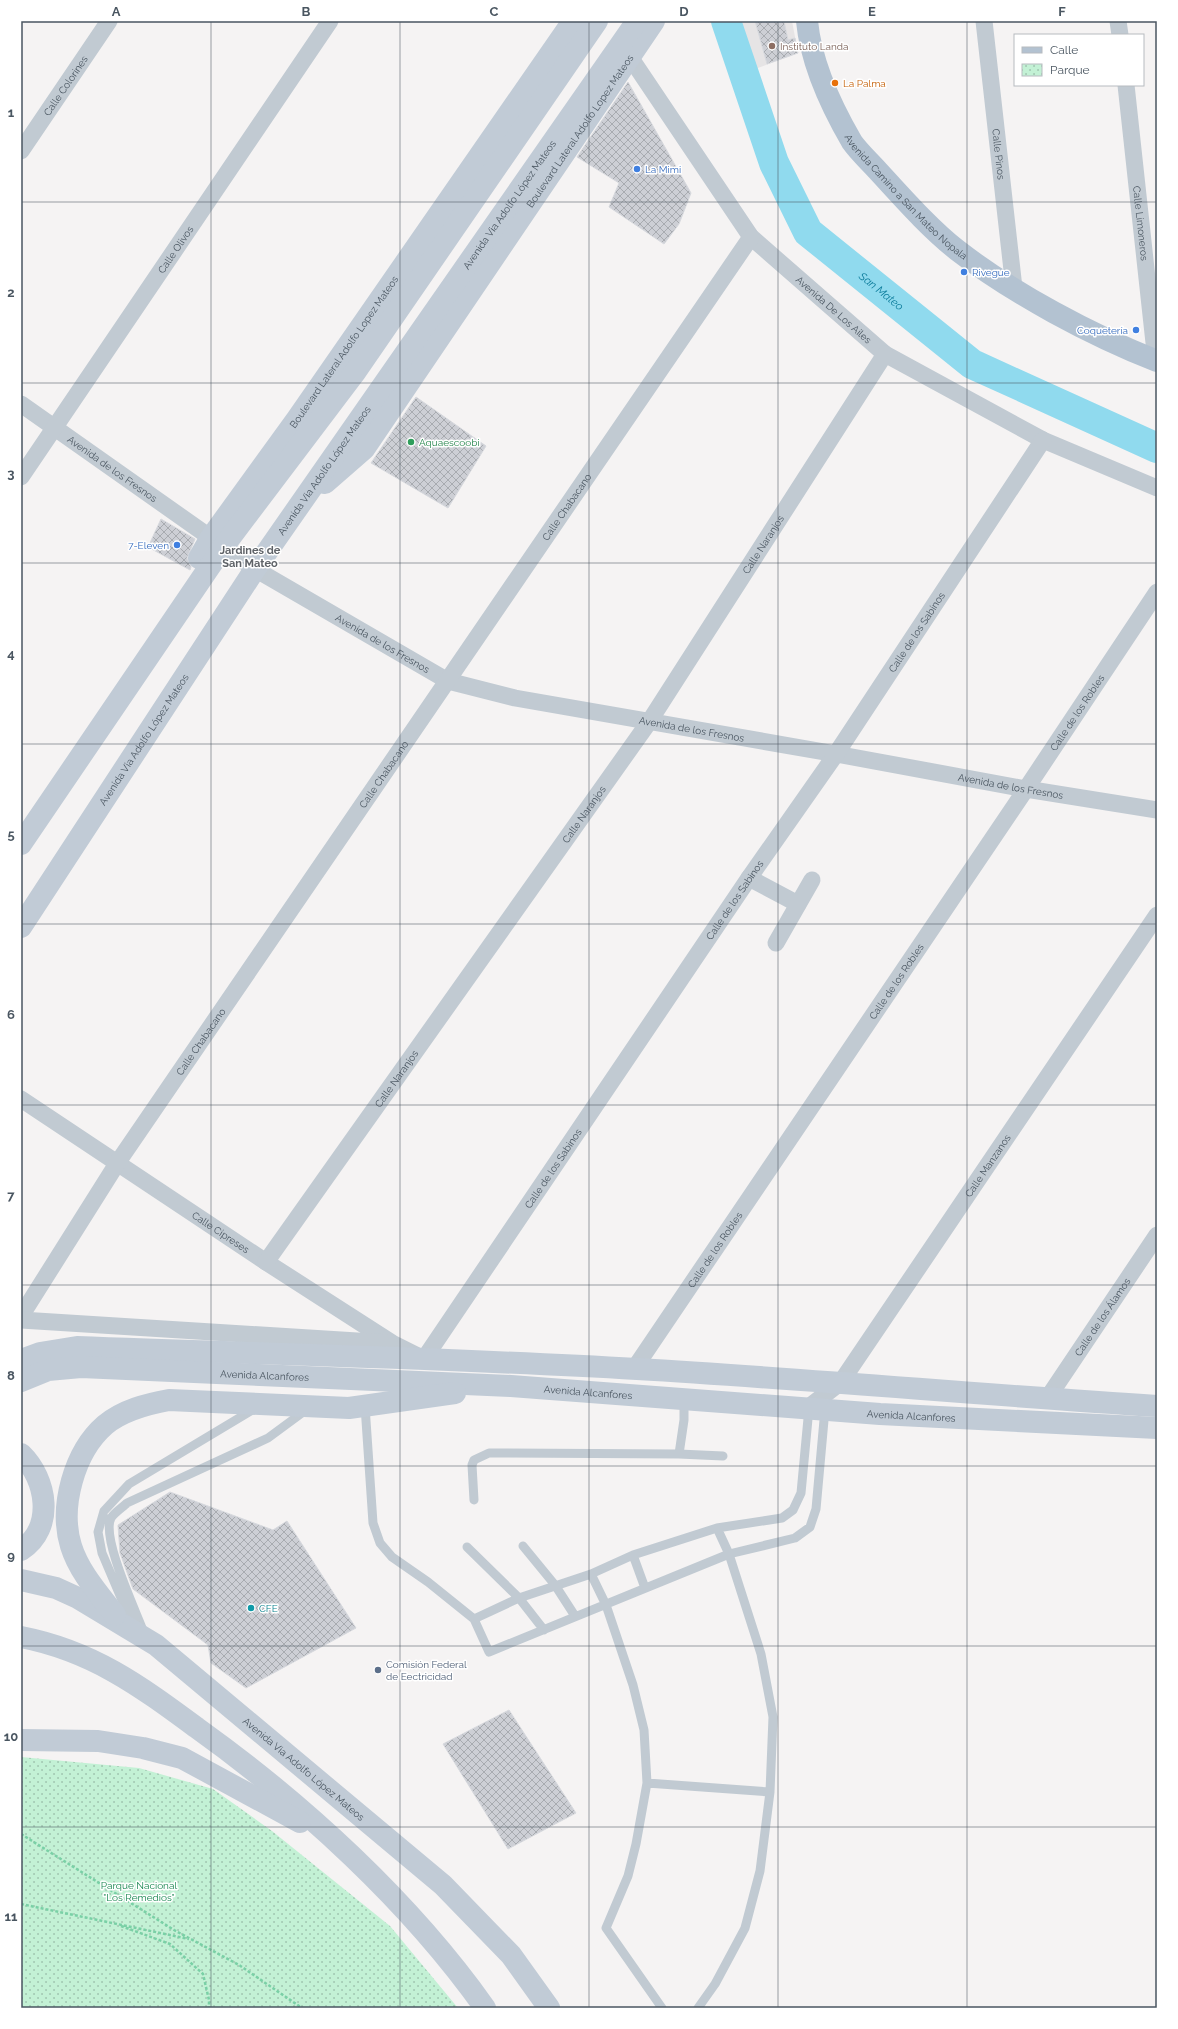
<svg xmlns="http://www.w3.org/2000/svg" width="1178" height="2029" font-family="Raleway,sans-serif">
  <defs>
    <pattern id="park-dots" width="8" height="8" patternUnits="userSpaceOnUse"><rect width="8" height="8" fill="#c3f1d5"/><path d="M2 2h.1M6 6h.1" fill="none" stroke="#a0c6b0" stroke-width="1.8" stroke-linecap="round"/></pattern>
    <pattern id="building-cross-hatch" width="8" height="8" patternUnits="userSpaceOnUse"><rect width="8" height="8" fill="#cdcfd5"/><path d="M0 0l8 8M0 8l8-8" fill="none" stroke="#a8abb0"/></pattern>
  </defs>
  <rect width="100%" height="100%" fill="#f5f3f3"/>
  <path fill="#e6e4e5" d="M738,21H792L798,53L755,69Z"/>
  <path fill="url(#park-dots)" d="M21,1757L139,1768L213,1789L272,1831L390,1926L458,2008H21Z"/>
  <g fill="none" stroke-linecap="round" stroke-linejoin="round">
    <path stroke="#90daee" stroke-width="30" id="s1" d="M726,21L774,163L808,232L972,364L1157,448"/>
  </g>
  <path fill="url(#building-cross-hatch)" stroke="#d7d9de" d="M755,21H784L788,40L795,38L798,53L767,64Z
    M628,82L691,193L679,224L664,244L609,207L619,183L577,157Z
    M416,397L486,446L448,508L371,463Z
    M161,519L195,539L187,558L191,567L190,570L148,547Z
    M170,1492L273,1530L287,1521L356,1628L246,1688L211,1663L208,1645L133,1589L120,1553L118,1525Z
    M509,1710L576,1813L508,1849L443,1744Z"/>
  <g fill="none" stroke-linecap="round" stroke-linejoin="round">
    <path stroke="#7ad0a6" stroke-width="2.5" stroke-dasharray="3 2" stroke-linecap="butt" d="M21,1834L174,1930L239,1965L302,2008
      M21,1904L189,1939
      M121,1926L170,1944L203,1974L209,2000V2008"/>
    <path stroke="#c1cad2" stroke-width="9" d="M365,1406L373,1523L380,1543L392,1557L428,1582L474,1619L489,1652L729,1554L795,1538L810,1527L816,1509L825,1409
      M679,1454L723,1456
      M474,1500L472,1465L474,1460L489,1453L679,1454L684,1420V1400
      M523,1546L555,1585L575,1616
      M467,1547L519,1598L544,1630
      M633,1555L645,1588
      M591,1574L606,1605L633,1685L644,1730L647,1783L636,1844L628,1876L606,1928L662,2008
      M474,1619L519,1598L591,1574L633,1555L717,1528L782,1518L793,1510L801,1493L809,1408
      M133,1626L102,1553L98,1532L104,1511L129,1484L254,1409
      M144,1633C136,1611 101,1538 111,1518C114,1513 123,1507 127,1503L268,1438L306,1410
      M647,1783L770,1792
      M698,2008L715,1984L745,1928L760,1871L770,1792L773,1717L761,1654L729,1554L717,1528"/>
    <g stroke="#c1cad2" stroke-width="17">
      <path id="s2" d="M984,21L1014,288"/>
      <path d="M1118,21L1120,35"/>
      <path id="s3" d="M630,57L751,237L885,354L1043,440L1157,488"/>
      <path id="s4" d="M1126,85L1156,361"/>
      <path id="s5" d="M21,151L109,21"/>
      <path id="s6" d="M21,404L255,569L448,681L515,698L836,754L1026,789L1157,810"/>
      <path id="s7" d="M21,477L330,21"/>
      <path d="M749,878L798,904"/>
      <path d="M776,943L812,880"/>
      <path id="s8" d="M21,1099L266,1262L392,1343L424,1359L749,878L836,754L1043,440"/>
      <path id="s9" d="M266,1262L649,722L885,354"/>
      <path id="s10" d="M21,1316L118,1162L751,237"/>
      <path d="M21,1320L389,1343"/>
      <path id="s11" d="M634,1369L1026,789L1157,592"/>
      <path id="s12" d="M1047,1399L1157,1235"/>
      <path id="s13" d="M809,1407L841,1382L1157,915"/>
    </g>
    <g stroke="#c1cbd6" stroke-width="22">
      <path id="s14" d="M325,483L364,449L654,21"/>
      <path id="s15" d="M199,558L210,539L297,419L573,21"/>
      <path d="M21,844L223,547L356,371L597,21"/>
      <path id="s16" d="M21,927L255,569L637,21"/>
      <path d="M21,1360L40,1353L77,1347C264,1354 450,1358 637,1369C810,1379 983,1395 1157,1406"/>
      <path id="s17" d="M21,1381L48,1370L81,1367L511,1386L880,1414L1157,1428"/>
      <path d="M21,1454C47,1479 55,1528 21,1550"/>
      <path id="s18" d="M21,1580L56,1588L78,1598L156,1645L443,1885L511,1955L549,2008"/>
      <path d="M115,1615C99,1594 79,1572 71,1546C59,1507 74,1452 105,1425C123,1410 147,1404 169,1400L349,1408L455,1393"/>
      <path d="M21,1637C93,1651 140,1686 197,1728C303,1804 410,1902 485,2008"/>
      <path d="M21,1740L98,1741L143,1748L182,1758L300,1822"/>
    </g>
    <path stroke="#b3c2d1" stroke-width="22" id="s19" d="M807,21C811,63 831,106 852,142C859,152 870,162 878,171C902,197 929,228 957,250C1014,294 1091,335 1157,361"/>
  </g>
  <path fill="none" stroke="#4a5661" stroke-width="1" stroke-opacity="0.55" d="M211,21V2008M400,21V2008M589,21V2008M778,21V2008M967,21V2008M21,202H1157M21,383H1157M21,563H1157M21,744H1157M21,924H1157M21,1105H1157M21,1285H1157M21,1466H1157M21,1646H1157M21,1827H1157"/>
  <circle fill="#8d6e63" stroke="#fff" stroke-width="1.5" cx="772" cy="46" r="4"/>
  <circle fill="#e8710a" stroke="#fff" stroke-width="1.5" cx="835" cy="83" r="4"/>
  <g fill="#3f7fe0" stroke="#fff" stroke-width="1.5">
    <circle cx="637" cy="169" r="4"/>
    <circle cx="964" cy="272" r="4"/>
    <circle cx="1136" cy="330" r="4"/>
    <circle cx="177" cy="545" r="4"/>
  </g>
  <circle fill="#2e9e5b" stroke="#fff" stroke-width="1.5" cx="411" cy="442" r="4"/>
  <circle fill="#0f9aa8" stroke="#fff" stroke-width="1.5" cx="251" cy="1608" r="4"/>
  <circle fill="#5c6f8a" stroke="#fff" stroke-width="1.5" cx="378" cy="1670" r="4"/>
  <g text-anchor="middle" stroke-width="3" stroke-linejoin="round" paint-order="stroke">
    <g font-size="10" fill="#785e54" stroke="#fff" text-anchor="start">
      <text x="780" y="50">Instituto Landa</text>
    </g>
    <g font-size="10" fill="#c56008" stroke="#fff" text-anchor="start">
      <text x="843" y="87">La Palma</text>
    </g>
    <g font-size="10" fill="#4a5661" stroke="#fff">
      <text dy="4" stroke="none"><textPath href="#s5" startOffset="79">Calle Colorines</textPath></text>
      <text dy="4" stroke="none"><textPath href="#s14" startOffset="436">Boulevard Lateral Adolfo Lopez Mateos</textPath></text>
      <text dy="4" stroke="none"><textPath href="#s2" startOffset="134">Calle Pinos</textPath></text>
      <text dy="4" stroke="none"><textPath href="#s19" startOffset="207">Avenida Camino a San Mateo Nopala</textPath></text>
      <text dy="4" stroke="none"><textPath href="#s16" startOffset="872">Avenida Via Adolfo López Mateos</textPath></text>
      <text dy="4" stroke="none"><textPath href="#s4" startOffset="139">Calle Limoneros</textPath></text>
      <text dy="4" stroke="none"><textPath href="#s7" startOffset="275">Calle Olivos</textPath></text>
      <text dy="4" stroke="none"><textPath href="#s3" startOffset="327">Avenida De Los Ailes</textPath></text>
      <text dy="4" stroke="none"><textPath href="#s15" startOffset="252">Boulevard Lateral Adolfo Lopez Mateos</textPath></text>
      <text dy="4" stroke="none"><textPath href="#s6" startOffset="112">Avenida de los Fresnos</textPath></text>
      <text dy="4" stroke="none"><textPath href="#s16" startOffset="548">Avenida Via Adolfo López Mateos</textPath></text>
      <text dy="4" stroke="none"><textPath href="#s10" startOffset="976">Calle Chabacano</textPath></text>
      <text dy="4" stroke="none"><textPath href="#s9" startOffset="873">Calle Naranjos</textPath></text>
      <text dy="4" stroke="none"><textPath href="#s8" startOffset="1358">Calle de los Sabinos</textPath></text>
      <text dy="4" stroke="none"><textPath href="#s6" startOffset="434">Avenida de los Fresnos</textPath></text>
      <text dy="4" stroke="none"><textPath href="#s11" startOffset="792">Calle de los Robles</textPath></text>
      <text dy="4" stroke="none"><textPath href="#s6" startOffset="758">Avenida de los Fresnos</textPath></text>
      <text dy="4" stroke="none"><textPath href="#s16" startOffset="224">Avenida Via Adolfo López Mateos</textPath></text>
      <text dy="4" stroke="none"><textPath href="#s10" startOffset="652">Calle Chabacano</textPath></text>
      <text dy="4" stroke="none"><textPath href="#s6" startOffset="1082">Avenida de los Fresnos</textPath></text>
      <text dy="4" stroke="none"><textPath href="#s9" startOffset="549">Calle Naranjos</textPath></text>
      <text dy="4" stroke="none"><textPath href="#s8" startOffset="1034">Calle de los Sabinos</textPath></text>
      <text dy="4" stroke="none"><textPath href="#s11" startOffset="468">Calle de los Robles</textPath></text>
      <text dy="4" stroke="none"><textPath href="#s10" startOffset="328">Calle Chabacano</textPath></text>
      <text dy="4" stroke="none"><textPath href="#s9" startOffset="225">Calle Naranjos</textPath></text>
      <text dy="4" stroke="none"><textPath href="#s13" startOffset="302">Calle Manzanos</textPath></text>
      <text dy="4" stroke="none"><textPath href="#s8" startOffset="710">Calle de los Sabinos</textPath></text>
      <text dy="4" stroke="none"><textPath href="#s8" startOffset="240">Calle Cipreses</textPath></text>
      <text dy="4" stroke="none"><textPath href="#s11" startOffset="144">Calle de los Robles</textPath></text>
      <text dy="4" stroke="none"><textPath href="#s12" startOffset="99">Calle de los Álamos</textPath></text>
      <text dy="4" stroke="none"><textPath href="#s17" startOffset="246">Avenida Alcanfores</textPath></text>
      <text dy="4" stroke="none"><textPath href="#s17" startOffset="570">Avenida Alcanfores</textPath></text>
      <text dy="4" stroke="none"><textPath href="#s17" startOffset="894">Avenida Alcanfores</textPath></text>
      <text dy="4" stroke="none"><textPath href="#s18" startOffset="344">Avenida Via Adolfo López Mateos</textPath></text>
    </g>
    <g font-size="10" fill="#366cbe" stroke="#fff" text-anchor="start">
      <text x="645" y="173">La Mimi</text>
      <text x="972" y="276">Rivegue</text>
      <text x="1128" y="334" text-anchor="end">Coquetería</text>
      <text x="169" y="549" text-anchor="end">7-Eleven</text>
    </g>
    <g font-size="10" fill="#27864d" stroke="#fff" text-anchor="start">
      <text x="419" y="446">Aquaescoobi</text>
    </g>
    <g font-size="10" fill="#0d838f" stroke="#fff" text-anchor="start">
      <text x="259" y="1612">CFE</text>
    </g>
    <g font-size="10" fill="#4e5e75" stroke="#fff" text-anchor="start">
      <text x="386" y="1668">Comisión Federal<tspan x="386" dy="12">de Eectricidad</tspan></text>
    </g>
    <g font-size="10" fill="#17864f" stroke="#fff">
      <text x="139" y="1889">Parque Nacional<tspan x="139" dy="12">"Los Remedios"</tspan></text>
    </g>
    <g font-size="11" font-style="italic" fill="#0c7c9b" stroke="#fff">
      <text dy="4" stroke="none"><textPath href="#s1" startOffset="321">San Mateo</textPath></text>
    </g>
    <g font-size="11" font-weight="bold" fill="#5f6368" stroke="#fff">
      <text x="250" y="554">Jardines de<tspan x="250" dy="13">San Mateo</tspan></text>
    </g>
  </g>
  <rect width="1178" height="2029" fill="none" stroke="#ffffff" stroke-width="44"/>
  <rect x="1014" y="34" width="130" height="52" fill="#ffffff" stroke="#b7bbc0"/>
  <rect x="1022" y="47" width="20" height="6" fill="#b3c2d1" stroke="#b7bbc0"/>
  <text x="1050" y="54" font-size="12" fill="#4a5661">Calle</text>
  <rect x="1022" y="64" width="20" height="12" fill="url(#park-dots)" stroke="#b7bbc0"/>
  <text x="1050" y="74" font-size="12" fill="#4a5661">Parque</text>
  <rect x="22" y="22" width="1134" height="1985" fill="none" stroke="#4a5661" stroke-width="1.5"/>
  <g font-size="13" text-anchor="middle" font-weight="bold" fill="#4a5661">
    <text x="116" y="16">A</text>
    <text x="306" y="16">B</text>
    <text x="494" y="16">C</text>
    <text x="684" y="16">D</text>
    <text x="872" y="16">E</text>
    <text x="1062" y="16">F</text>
    <text x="11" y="117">1</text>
    <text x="11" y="297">2</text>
    <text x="11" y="478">3</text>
    <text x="11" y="658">4</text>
    <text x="11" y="839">5</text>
    <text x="11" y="1019">6</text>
    <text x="11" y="1200">7</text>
    <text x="11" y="1380">8</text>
    <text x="11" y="1560">9</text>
    <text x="11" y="1741">10</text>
    <text x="11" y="1921">11</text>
  </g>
</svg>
